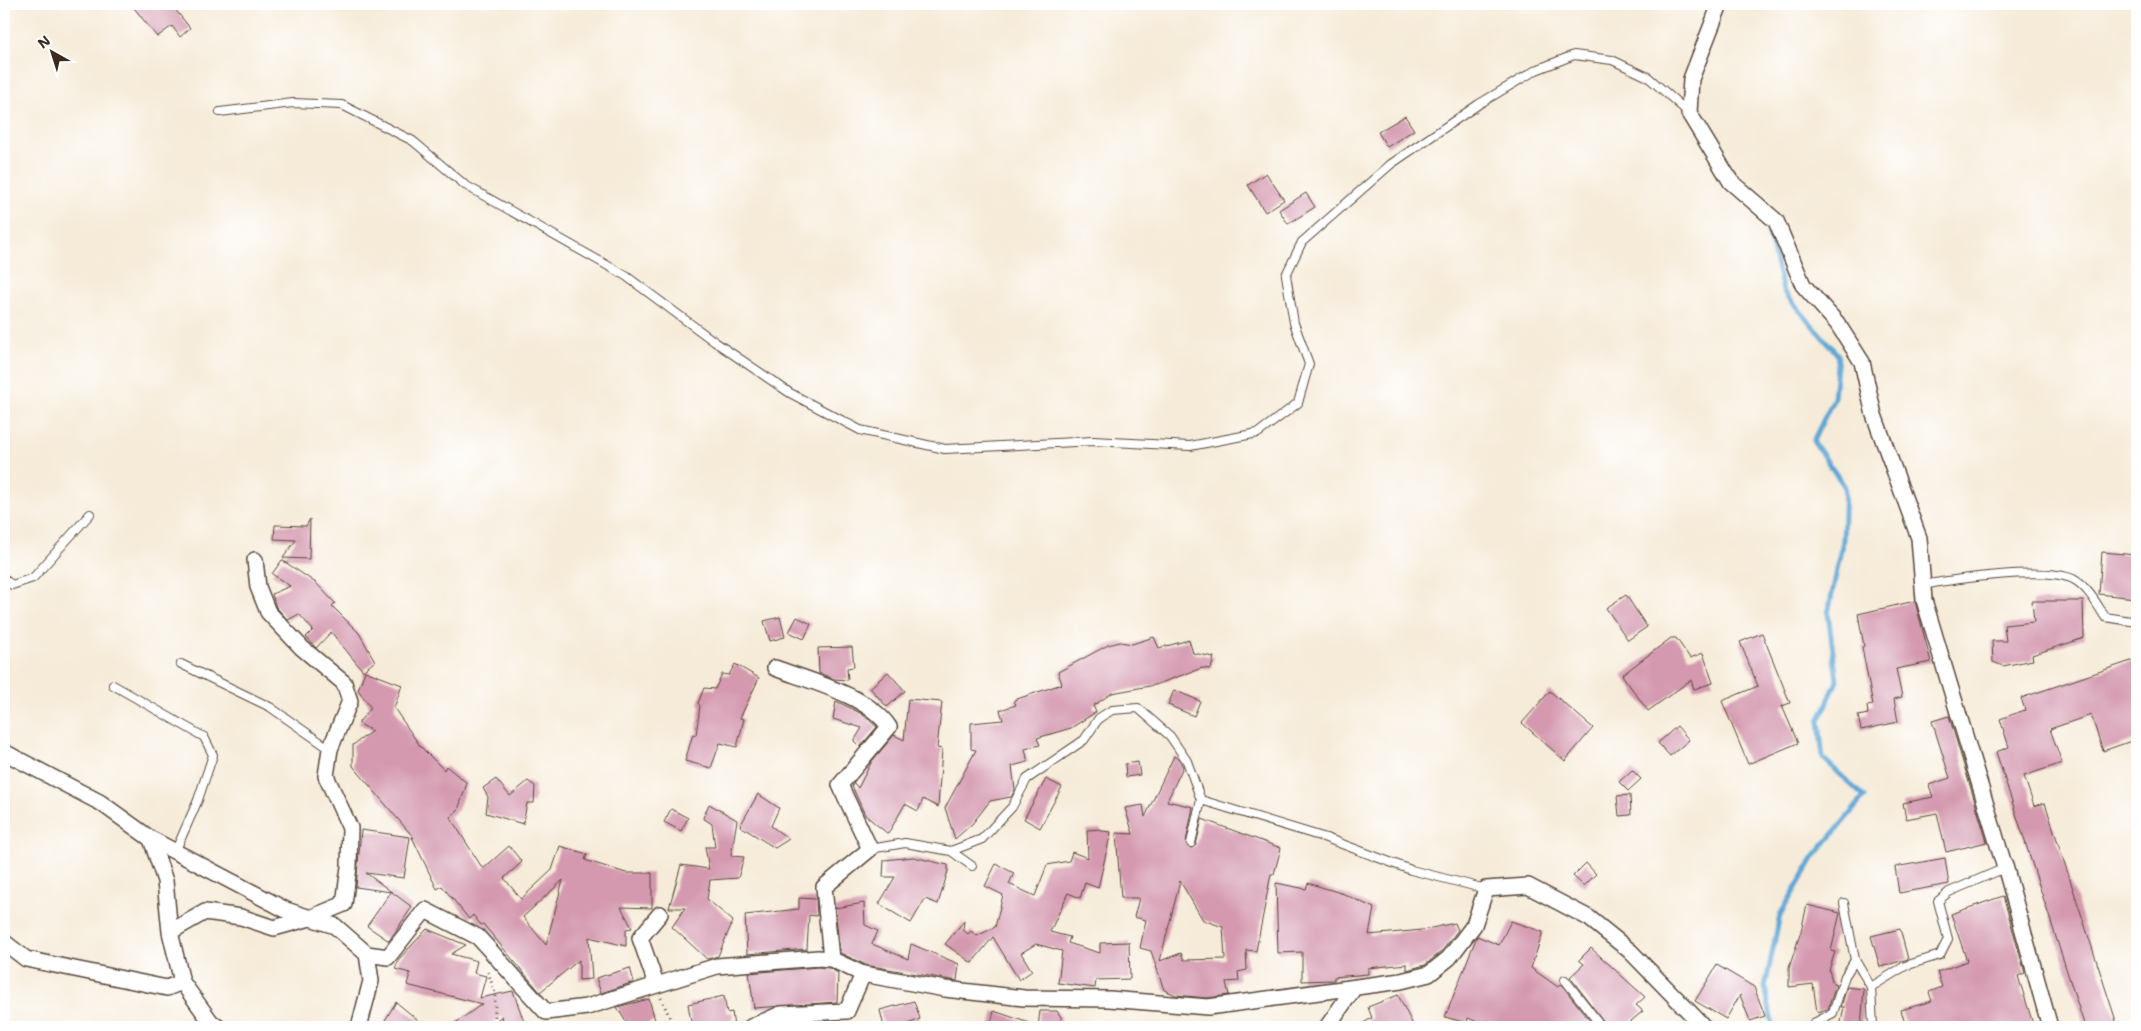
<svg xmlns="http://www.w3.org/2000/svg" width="2141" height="1031" font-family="'Shantell Sans',sans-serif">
  <rect width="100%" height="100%" fill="#fff"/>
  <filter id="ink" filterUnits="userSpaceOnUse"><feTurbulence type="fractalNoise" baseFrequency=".02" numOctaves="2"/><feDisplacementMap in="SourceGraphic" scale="10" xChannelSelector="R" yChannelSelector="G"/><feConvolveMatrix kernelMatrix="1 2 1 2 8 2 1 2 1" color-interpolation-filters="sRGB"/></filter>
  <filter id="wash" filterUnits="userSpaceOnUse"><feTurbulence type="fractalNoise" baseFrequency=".0096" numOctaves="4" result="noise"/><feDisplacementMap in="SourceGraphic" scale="20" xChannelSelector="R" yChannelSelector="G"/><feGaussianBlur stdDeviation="1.12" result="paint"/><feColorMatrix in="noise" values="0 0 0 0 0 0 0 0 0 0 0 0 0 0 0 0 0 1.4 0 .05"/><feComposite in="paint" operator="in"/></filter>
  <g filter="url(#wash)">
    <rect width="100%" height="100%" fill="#f6ebd8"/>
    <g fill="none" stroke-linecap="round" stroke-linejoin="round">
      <path stroke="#5ea7d6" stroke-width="5" d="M1768,230L1783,291L1838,355L1834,398L1813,441L1845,487L1843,540L1828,614L1837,681L1819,721L1823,758L1864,797L1814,857L1780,915L1765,987L1773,1027"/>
    </g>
    <g id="blocks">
      <path fill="#d499af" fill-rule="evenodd" d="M131,4H171L190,28L180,37L172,26L157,37Z
        M1405,116L1414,130L1387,147L1378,132Z
        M1266,173L1284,200L1265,212L1248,185Z
        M1306,193L1315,207L1288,224L1279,210Z
        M310,519L309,559L283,558L296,540L274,539L275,525L306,526Z
        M2102,552L2137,555L2135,598L2099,594Z
        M282,560L316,583L335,603L332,606L359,633L375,661L363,671L331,632L316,648L306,637L313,630L299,614L288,620L276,607L272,594L290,586L272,574Z
        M1626,595L1647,627L1628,640L1606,608Z
        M1915,601L1931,662L1896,669L1902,697L1894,699L1898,722L1861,730L1858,716L1868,714L1867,706L1873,705L1862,647L1864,646L1858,614Z
        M2032,601H2083L2084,638L2032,655L2033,660L2003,666L1993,662L1992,641H2006L2004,625L2034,622Z
        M780,617L785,637L770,641L764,621Z
        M797,617L811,624L804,639L789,632Z
        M1762,633L1790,703L1782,706L1798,743L1748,764L1722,701L1758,686L1740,642Z
        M1154,637L1159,648L1189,640L1193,653L1214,657L1211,669L1202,668L1155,685L1112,693L1093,706L1096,712L1071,728L1037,738L1040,745L1025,749L1028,762L1012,766L1015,790L1011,797L990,801L972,824L955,839L945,808L976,750L971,749V723L1003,720L1000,710L1016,705L1014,700L1062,684L1058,672L1108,645L1120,642L1132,644Z
        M1671,638H1676L1690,658L1703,653L1713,683L1694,689L1691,680L1648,711L1622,675Z
        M852,647L854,667L847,668L848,680L834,679L819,673L818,648Z
        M2137,659V739L2103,751L2091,715L2050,729L2062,763L2024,776L2034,806L2045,803L2118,1027H2085L1996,752L2009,747L2000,719L2025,710L2021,698Z
        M735,664L759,678L740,718L744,719L737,747L720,743L711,768L685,761L693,734L696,735L700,706L698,703L704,688L715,689L722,674L729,675Z
        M365,671L402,685L394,708L420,746L444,770L446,766L467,783L458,810L450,817L483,869L509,846L522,862L504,878L521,899L552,870L560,846L587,854L585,860L626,873H652V908L621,907L632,928L626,929V946L589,937L592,979L579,980V960L540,992L483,924L481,925L473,915L469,919L442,886L437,889L412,837L414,838L353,766V745L372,731L358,723L371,708L358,690ZM563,880L546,945L523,917Z
        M888,672L905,691L887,707L870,688Z
        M1174,690L1200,701L1194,716L1168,705Z
        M1550,691L1593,728L1565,761L1522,723Z
        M908,699L942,702L937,748L942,749L938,807L923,799L918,811L905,804L888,834L865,815L852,786L854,783L858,788L872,761L894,735L904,740Z
        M836,701L862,714L877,727L860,747L854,741L862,728L833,719Z
        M1949,716L1987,842L1946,852L1937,813L1906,819L1903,803L1933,797L1929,785L1950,778L1932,721Z
        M1677,726L1689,740L1670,756L1658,743Z
        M1174,756L1179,759L1183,767L1167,801L1193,807L1186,842L1188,847L1192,848L1196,845L1202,819L1281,848L1274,874H1271L1256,951L1246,950L1247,970L1238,972L1239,981L1226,982L1229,995L1208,998L1176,995L1164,990L1151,951L1140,948L1146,920L1134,917L1139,898H1121L1116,833L1133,834L1125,808L1143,805L1145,817ZM1180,881L1203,920L1223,927L1225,959L1184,960L1181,953L1160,961Z
        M1138,762L1140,775L1126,777L1125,764Z
        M1632,770L1641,779L1628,791L1619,782Z
        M496,779L510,796L528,781L535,786L534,803H527L523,824L486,813L488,797L483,788Z
        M1046,779L1062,787L1040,828L1024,819Z
        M758,794L779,808L771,826L789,839L775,848L740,826Z
        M1630,795L1631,815L1619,816L1617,796Z
        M709,804L737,820L731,856L744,857L738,878L710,880L707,899L733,921L718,956L707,959L672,927L685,908H669L681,865L709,869L705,847H715L712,824L703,818Z
        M671,809L688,818L681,831L664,822Z
        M1101,829V831L1111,832L1098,888L1085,883L1080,898L1068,893L1050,932L1070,937L1068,943L1100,953V943L1129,942L1130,979L1096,980L1095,988L1058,983L1062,951L1036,944L1021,953L1032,971L1019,980L993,937L972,963L945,944L964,921L963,930L968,934L971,931L977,936L995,927L1003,895L985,886L996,864L1014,873L1009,884L1035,896L1047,865L1069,861L1072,852L1088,858L1087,830Z
        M361,830L410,837L404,878L366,873L412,907L389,941L367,926L391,892L356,887Z
        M913,857L948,865V871L938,904L925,899L911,923L879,904L895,877H883L884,860Z
        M1945,858L1949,884L1899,893L1895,867Z
        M1586,863L1596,874L1584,886L1573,876Z
        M1276,883L1306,889L1308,883L1344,894L1374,908L1369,935L1422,930L1455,923L1458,930L1442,951L1425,965L1407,970V964L1368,968V974L1334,977V980L1302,981V952L1278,953Z
        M2003,896L2025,973L2018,976L2034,1027H1906L1901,1010L1932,1001L1929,992L1942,987L1937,972L1967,961L1951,914Z
        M799,898L816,899L817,916L809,915L807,949L747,954L745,915L799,909Z
        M864,903L865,925L878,931L872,944L908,959L911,944L959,964L957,981L866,965L840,953L835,908Z
        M1807,905L1840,913L1831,951L1835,952L1829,970L1833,984L1836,985L1828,1009L1817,1012L1813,984L1789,987V968L1801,931Z
        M1511,921L1543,932L1531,968L1558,987L1561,984L1595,1027H1489L1468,1018L1467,1023L1445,1017L1477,936L1499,945Z
        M427,929L466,945L451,954L477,961L474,973L486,976L480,998L513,991L526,1027H504L502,1016L487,1027H450L482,1004L407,985L410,973L395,969L399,959Z
        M1900,929L1908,959L1880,967L1871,936Z
        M1591,948L1645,997L1636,1005L1643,1011L1624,1027H1608L1570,977L1584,964L1579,960Z
        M1717,965L1754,987L1765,1016L1750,1021L1740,995L1726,1019L1695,1001Z
        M818,967L829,968L838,973L837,1002L754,1008L749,973Z
        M630,968L634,982L601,993L596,978Z
        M1847,987L1864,989L1861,1027H1840L1844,1007H1841Z
        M1398,995L1414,1027H1356L1372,1018L1368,1007Z
        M724,996L727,1013L732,1012L734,1027H692L688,1004Z
        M649,999L655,1020L642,1027H629L617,1007Z
        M914,1001L920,1019L901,1027H884L880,1010Z
        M396,1002L426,1027H381Z
        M994,1011L1035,1025L1034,1027H990Z
        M1040,1011H1057L1061,1017L1062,1027H1038Z"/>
    </g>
  </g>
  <g filter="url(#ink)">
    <use href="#blocks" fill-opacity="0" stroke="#57473a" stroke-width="1"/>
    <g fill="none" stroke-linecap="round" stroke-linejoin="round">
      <g stroke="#57473a" stroke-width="10">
        <path id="service" d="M220,112L293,103L342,105L413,141L465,185L626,276L715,342L790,393L860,430L945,449L1093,441L1190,446L1258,433L1298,403L1309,364L1294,323L1286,275L1302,242L1391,164L1479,104L1536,70L1574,55L1612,60L1648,77L1689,113
          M4,579L12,585L33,578L90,514
          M1923,585C1955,579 2045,566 2073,579C2087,586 2097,604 2105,617L2137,622
          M181,664L270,707L330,749
          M113,685L204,737L213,755L198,800L175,852
          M1191,843L1201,800L1326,838L1411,870L1486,889
          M870,849L905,843L951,851L982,839L1012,807L1027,779L1084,740L1099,718L1112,710L1138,708L1170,736L1187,761L1201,800
          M951,851L972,866
          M1855,960L1871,987
          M1565,980L1602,1027
          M1815,1027L1814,1023L1833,1013L1845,976L1855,960L1844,903
          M1873,1027L1871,987L1905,966L1940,955L1948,939L1938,901L1949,892L2005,868"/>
      </g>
      <g stroke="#57473a" stroke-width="18">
        <path id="minor" d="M1720,4L1691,79L1689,113L1731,182L1776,221L1803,285L1837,323L1862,362L1874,415L1919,538L1924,600L2005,868V866L2050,1027
          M775,668C810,681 869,696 889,727L840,785L870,849L824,887L831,959
          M4,752L101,803L151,839L165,881L170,932L182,982L211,1022L218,1027
          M151,839L286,910L335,926L367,954L371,981L359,1027
          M170,932L205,912L241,917L274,928L310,918L344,904L349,867L350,828L326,776L330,749L350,701L344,683L302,648L268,612L258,587L255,560
          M4,942L26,959L167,988L182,982
          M367,954L388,957L425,910L478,937L546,1012L587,1007L717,966L818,958L831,959L863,974L945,989L1024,998L1109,999L1208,1007L1401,981L1429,974L1449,958L1474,925L1486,889L1528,886L1589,918L1630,951L1704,1027
          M656,984L640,938L660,914
          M751,1027L781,1014L847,1011L863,974
          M1327,1027L1354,988"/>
      </g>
      <path stroke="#57473a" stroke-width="3" stroke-dasharray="1 4" stroke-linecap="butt" d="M488,972L495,993V1019L497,1027
        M661,998L674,1027"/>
      <use href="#service" stroke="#fff" stroke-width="8"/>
      <use href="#minor" stroke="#fff" stroke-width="15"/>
    </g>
  </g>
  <rect width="2141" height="1031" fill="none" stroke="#fff" stroke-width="20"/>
  <g transform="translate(52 52) rotate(321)" stroke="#ffffff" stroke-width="4" paint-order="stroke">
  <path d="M0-4L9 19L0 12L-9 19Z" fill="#3b2a1e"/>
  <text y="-8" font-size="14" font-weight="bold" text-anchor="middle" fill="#3b2a1e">N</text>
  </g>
</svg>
